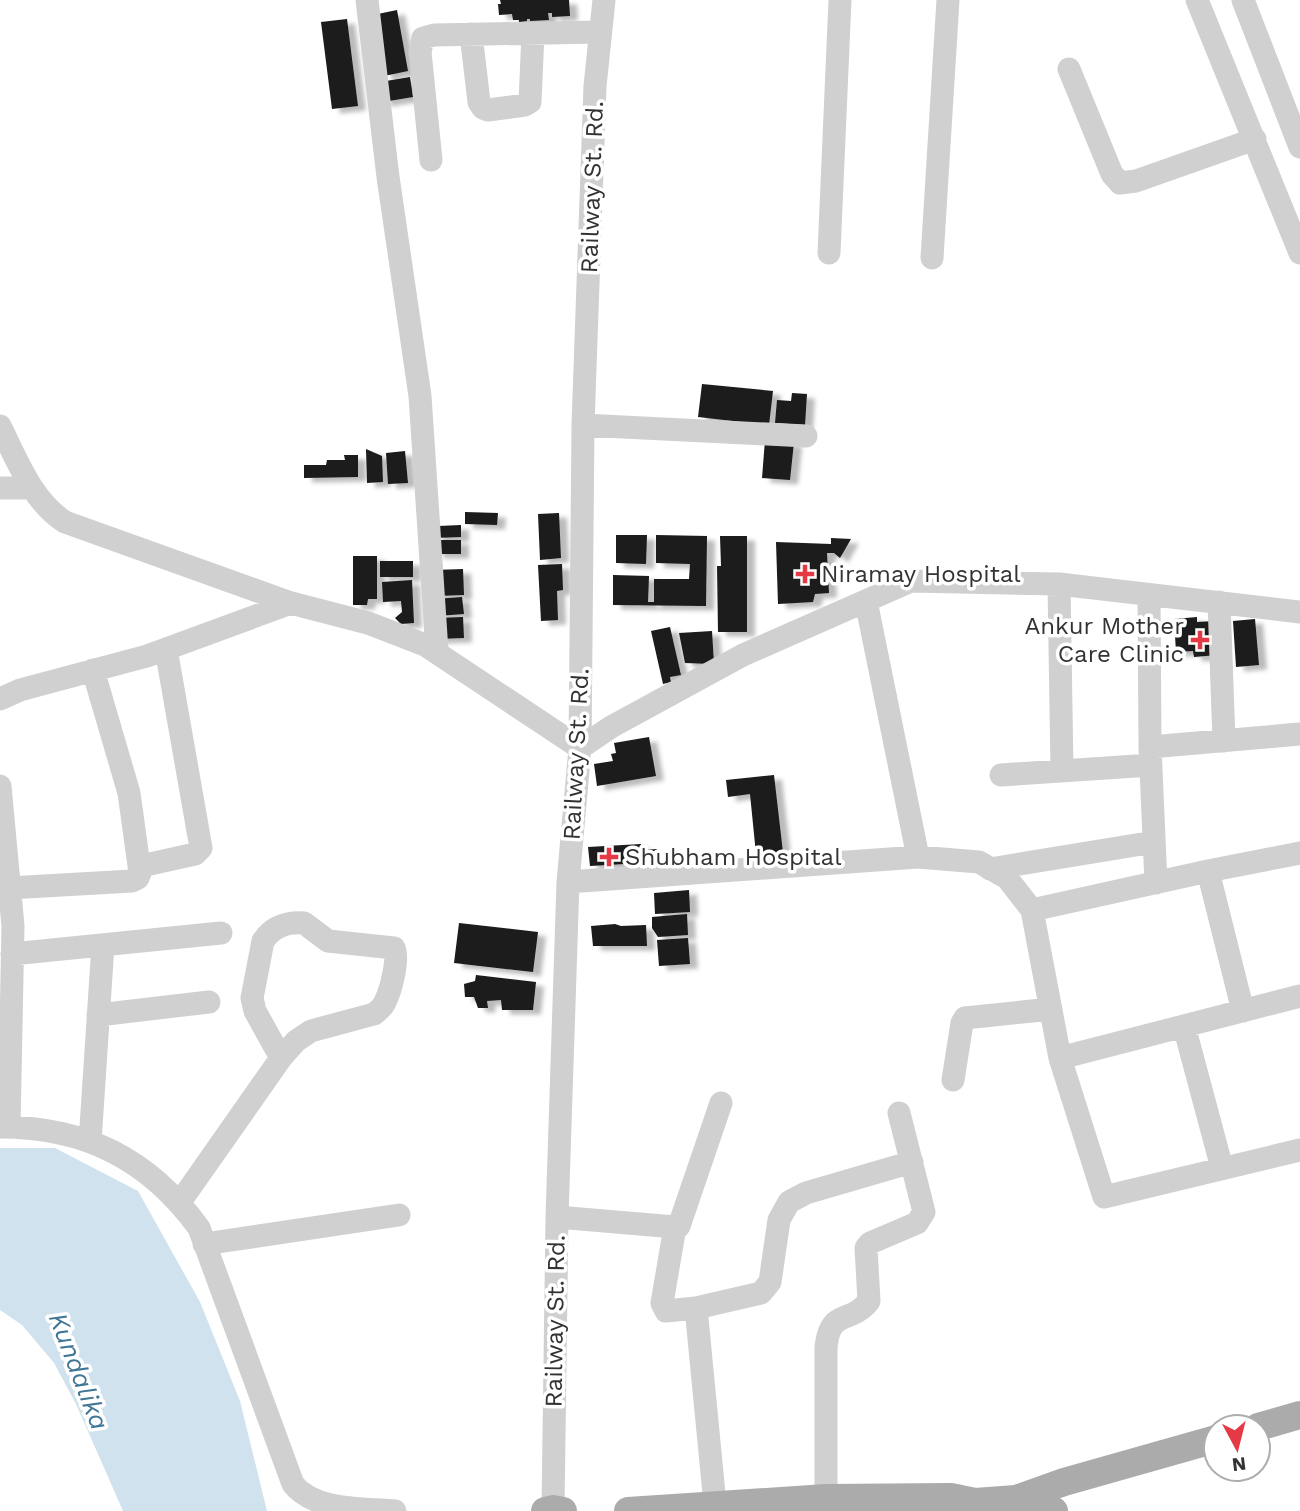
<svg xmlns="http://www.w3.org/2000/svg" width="1300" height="1511" font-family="'Work Sans',sans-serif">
  <defs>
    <filter id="shadow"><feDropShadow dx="8" dy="4.5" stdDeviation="2" flood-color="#0004"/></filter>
  </defs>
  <rect width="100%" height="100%" fill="#fff"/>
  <path fill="#cfe2ee" d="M0,1148H55L138,1191L200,1302L240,1401L267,1511H123L76,1404L54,1363L22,1325L0,1310Z"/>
  <path fill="#1a1a1a" filter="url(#shadow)" d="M500,0H569L570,16L552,17V13H548L549,20L530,21V19H527V21L519,22V20H513L512,14L499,15L498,4H501Z
    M397,10L408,71L384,76L373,15Z
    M347,19L358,106L332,109L321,22Z
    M410,77L413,97L383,102L380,82Z
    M702,384L773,391L769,425L698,417Z
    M792,393L807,394L805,425L775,423L777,400L791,401Z
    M765,440L794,442L790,480L762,478Z
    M366,449L382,456L383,482L367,483Z
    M405,451L408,483L388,484L386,453Z
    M344,455H358V477L304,478V465H326L327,460H345Z
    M465,512L498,513L497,525L465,524Z
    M559,513L561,558L540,560L538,514Z
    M461,525V537L433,538L438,526Z
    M616,535H647L646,564L616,563Z
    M656,535L707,536L706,606L613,605V575L649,576L648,602H654V579H689L690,564L656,563Z
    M720,536H747V632H718L717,566H721Z
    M831,538L851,539L840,558L834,553H827L829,593L815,594L813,602L778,604L776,542L831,544Z
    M433,540H461V554H436Z
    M353,556H377V599H368L367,605H353Z
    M380,561H413V577H380Z
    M562,564L563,590L557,591L558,620L541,621L538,565Z
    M463,569L464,595L435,596L434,570Z
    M412,580L414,623L401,624L395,618L402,612L401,601L383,602L382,582Z
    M462,597L464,614L437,616L435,599Z
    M463,617L464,638L437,639V618Z
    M1197,617V622L1214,621L1217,655L1194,657L1193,651L1176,652L1174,619Z
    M1255,619L1259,665L1236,667L1233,621Z
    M670,627L681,675L670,677L671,682L663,684L651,631Z
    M712,631L714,664L685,663L679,633Z
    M649,737L656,776L597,786L594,764L613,761L611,754L616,753L614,743Z
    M774,775L784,861L757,864L750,794L728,797L726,780Z
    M641,844V850L657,849L658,862L590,866L588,847Z
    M689,890L690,912L655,914L654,893Z
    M687,914L688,935L658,937L652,928V917Z
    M459,923L538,932L533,972L454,963Z
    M615,924L621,926L646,925L647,946H593L591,926Z
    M688,938L690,964L659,966L657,940Z
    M476,975L536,982L533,1010H502L501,1000L487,1001L488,1008H478L474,997H465L464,984L475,981Z"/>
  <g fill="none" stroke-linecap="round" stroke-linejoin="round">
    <path stroke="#d0d0d0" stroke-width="23" d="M367,0L388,177L420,396L437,651
      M1197,0L1300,253
      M1243,0L1300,147
      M471,34L479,102L483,108L488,110L525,105L530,102L533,33
      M1069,69L1112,174L1120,183L1136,181L1255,139
      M431,160L420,52L423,38L434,35L599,32
      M829,253L840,0
      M932,258L948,0
      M583,425L806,436
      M0,426C17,460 32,501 65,522L291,603L368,623L425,645L580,748L611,727L743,655L911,581L1059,584L1300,612
      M0,488H32
      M1059,584L1062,771
      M1149,596L1150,747L1156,883
      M866,601L918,857
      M1219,602L1224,741
      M0,699L20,690L147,656L291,603
      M1150,747L1300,734
      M1001,775L1151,765
      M0,786L13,926L9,1127
      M1300,853L1208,871L1032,910L1060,1058L1104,1197L1300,1150
      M141,866L195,854L201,848L166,649
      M990,869L1154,842
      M1208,871L1243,1011
      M568,882L918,857L979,862L1007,878L1032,910
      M9,888L132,881L138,878L140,873L129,793L93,670
      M12,954L221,933
      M98,1015L209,1002
      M1184,1026L1222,1168
      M1060,1058L1300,996
      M953,1080L962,1023L965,1018L1051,1009
      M0,1127C85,1127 149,1159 199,1228L293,1484C314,1511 362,1508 395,1511
      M90,1142L103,945
      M180,1202L281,1058L296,1041L311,1031L374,1014C378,1011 383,1007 385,1002C391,990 399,959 394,948L328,941L304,923C287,922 273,926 263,941L252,998L255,1011L281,1058
      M557,1217L675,1227L679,1226L721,1103
      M675,1227L662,1303L666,1311L696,1308L761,1293L770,1282L779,1220L789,1202L806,1193L912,1162
      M204,1244L399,1215
      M696,1308L715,1504
      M826,1498V1347C830,1308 850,1325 869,1301L866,1248L870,1243L917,1223L924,1212L899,1113
      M553,1509L557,1217L568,882L580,748L583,425L595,86L604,0"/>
    <path stroke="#ababab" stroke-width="28" d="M1258,1427L1300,1415
      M1016,1499L1054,1511
      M545,1511L553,1509L563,1511
      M628,1511L826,1498L951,1497L975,1502L1016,1499L1064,1482L1216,1439"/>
  </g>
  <g fill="#e63946" stroke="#fff" stroke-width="2.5">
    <path d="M801.5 563.5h7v7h7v7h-7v7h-7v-7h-7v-7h7z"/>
    <path d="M1196.5 629.5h7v7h7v7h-7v7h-7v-7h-7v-7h7z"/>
    <path d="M605.5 846.5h7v7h7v7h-7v7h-7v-7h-7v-7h7z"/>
  </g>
  <g text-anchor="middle" stroke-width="7" stroke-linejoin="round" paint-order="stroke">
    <g font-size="24" fill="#333" stroke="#fff">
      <text transform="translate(592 187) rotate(-88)" y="8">Railway St. Rd.</text>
      <text transform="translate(576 754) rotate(-87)" y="8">Railway St. Rd.</text>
      <text transform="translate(555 1321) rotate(-89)" y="8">Railway St. Rd.</text>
    </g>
    <g font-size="24" fill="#333" stroke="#fff" text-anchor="start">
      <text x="821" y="582">Niramay Hospital</text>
      <text x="1184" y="634" text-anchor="end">Ankur Mother<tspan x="1184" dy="28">Care Clinic</tspan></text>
      <text x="625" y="865">Shubham Hospital</text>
    </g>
    <g font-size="26" font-style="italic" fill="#3f7597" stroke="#fff">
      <text transform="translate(79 1371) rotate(69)" y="9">Kundalika</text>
    </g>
  </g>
  <g transform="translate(1237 1448) rotate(173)"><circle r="33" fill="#ffffff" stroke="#adadad" stroke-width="2"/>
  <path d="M0-5L12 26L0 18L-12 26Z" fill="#e63946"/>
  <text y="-10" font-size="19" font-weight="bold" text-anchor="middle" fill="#333333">N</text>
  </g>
</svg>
